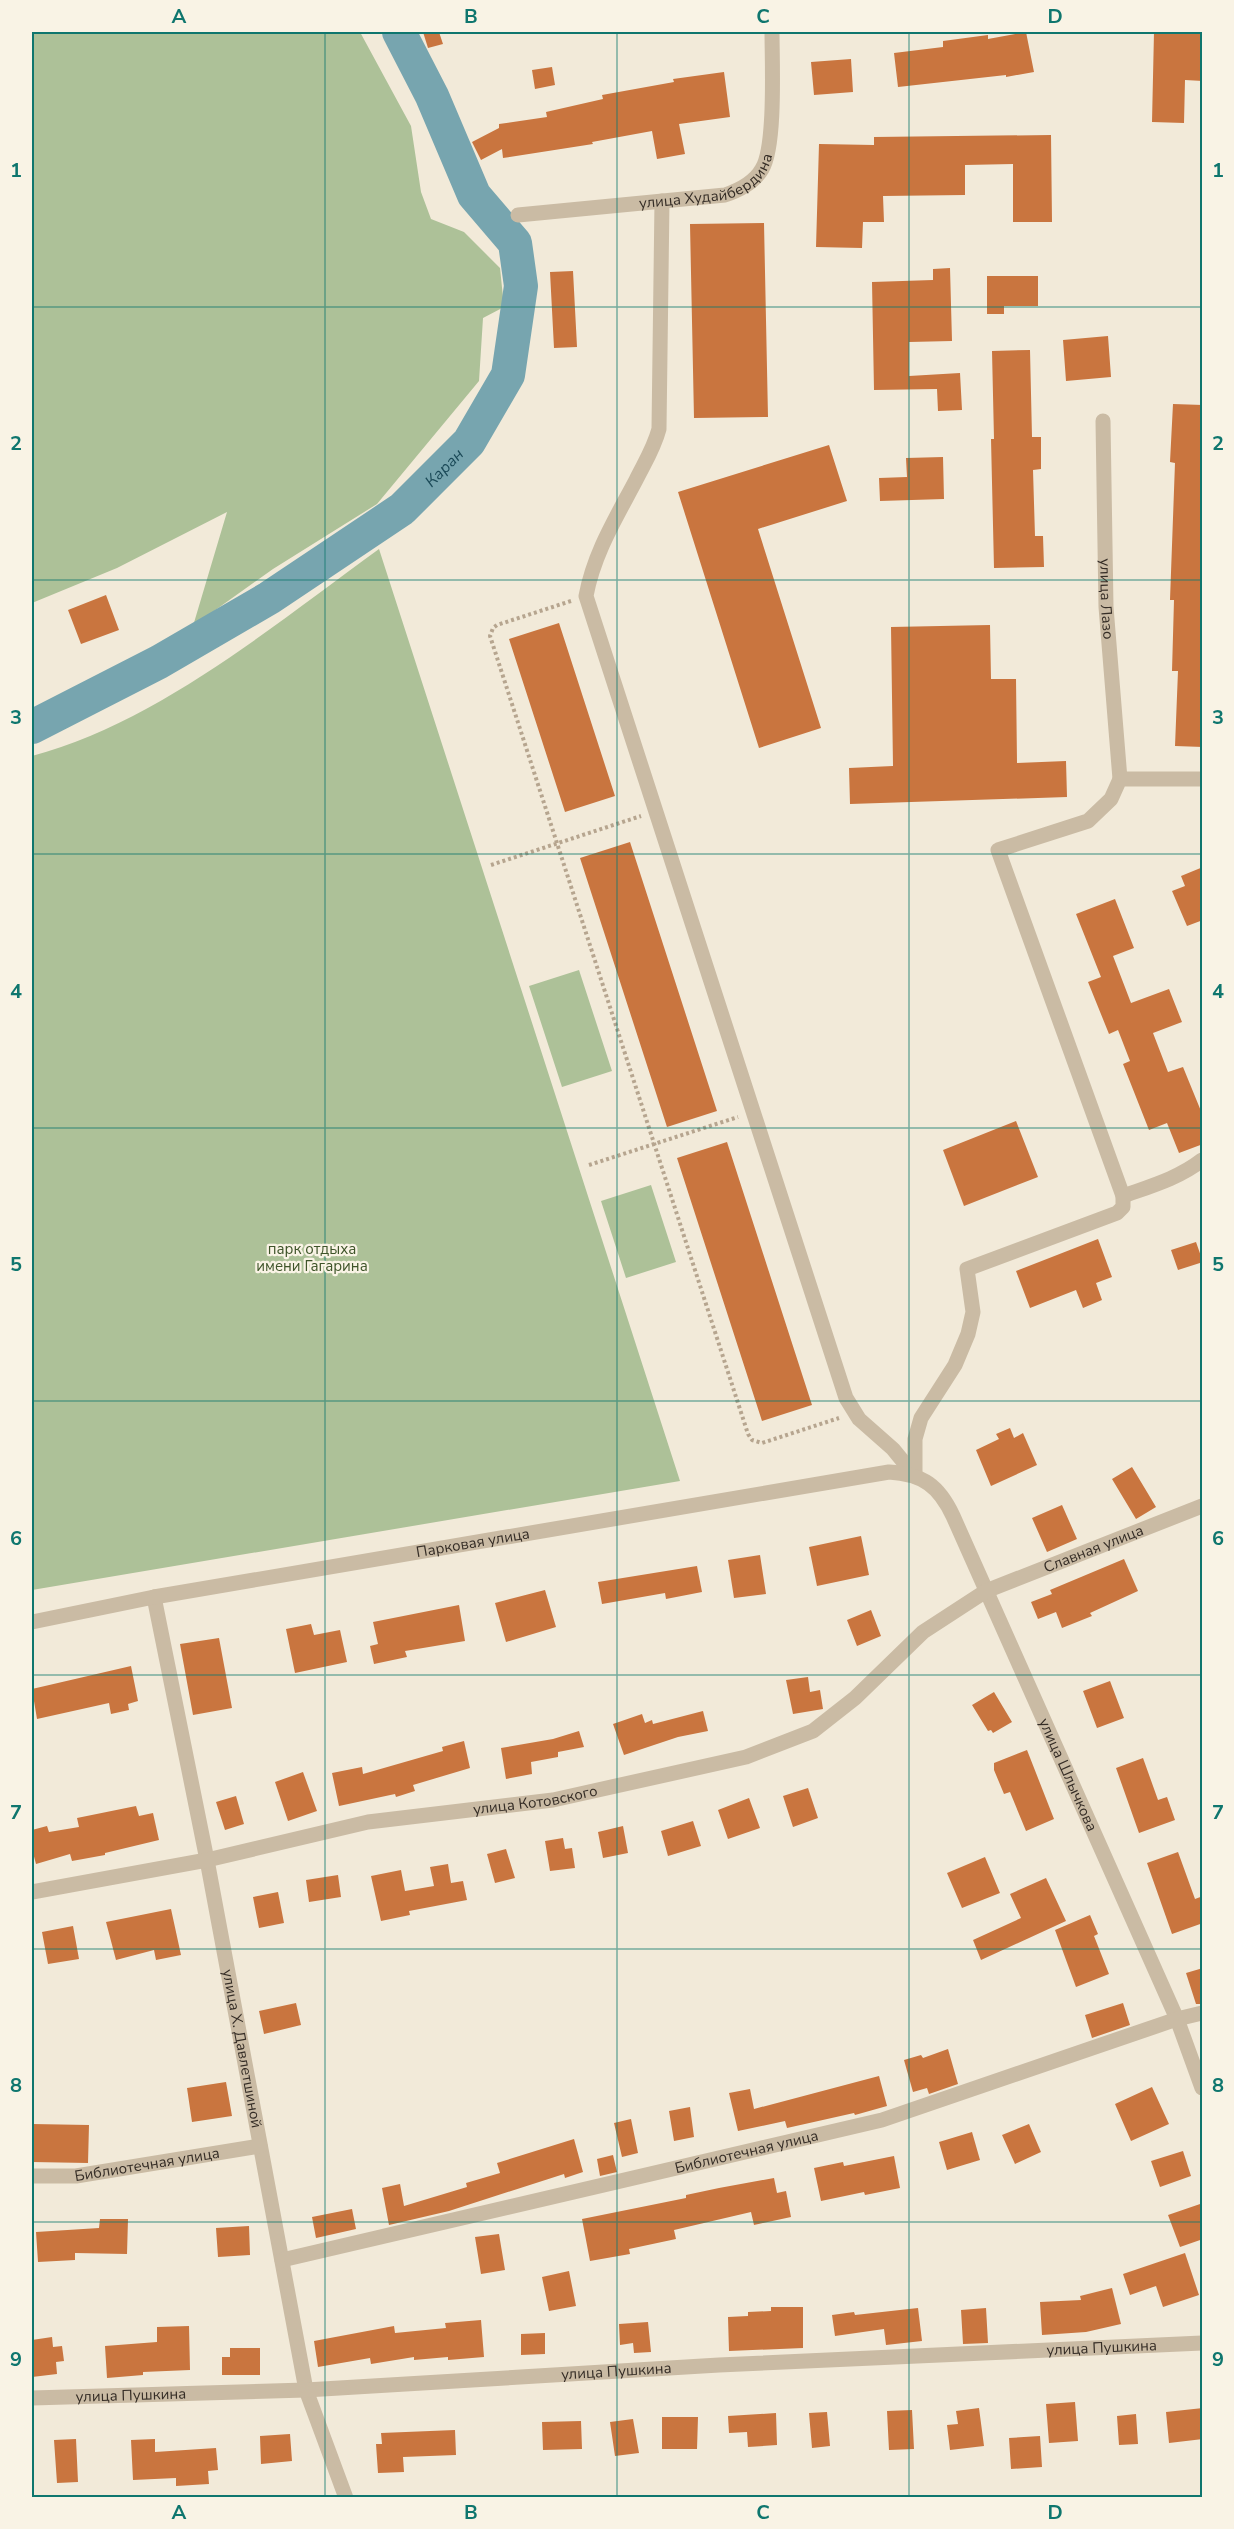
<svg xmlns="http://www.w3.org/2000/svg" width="1234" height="2529" font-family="'Nunito Sans',sans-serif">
  <rect width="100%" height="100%" fill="#f2ead9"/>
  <path fill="#adc198" d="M32,32H360L411,126L421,192L431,219L464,232L500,268L504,307L483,318L479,381L377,504L273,569L193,626L227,512L117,568L32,603Z
    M379,549L680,1481L32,1590V756C158,722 274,625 379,549Z
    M579,970L612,1071L562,1087L529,986Z
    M651,1185L676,1262L626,1278L601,1201Z"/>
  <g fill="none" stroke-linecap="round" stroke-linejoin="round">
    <path stroke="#77a5af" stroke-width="34" id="s1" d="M32,727L159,662L269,598L402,509L469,442L508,375L521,286L515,243L474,195L432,96L399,32"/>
  </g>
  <path fill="#c9753f" d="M423,32H439L443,44L428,48Z
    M1026,32L1034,72L1006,77V75L898,87L894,53L943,47V41L988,35V39Z
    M1154,32H1203V81L1185,80L1184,123L1152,122Z
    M851,59L853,92L814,95L811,62Z
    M552,67L555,85L535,89L532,70Z
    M724,72L730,117L679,124L685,154L657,159L652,131L592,142L593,144L503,158L502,149L481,160L472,142L499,128V124L547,117L546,112L603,99L602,95L674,82L673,79Z
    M1051,135L1052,222H1013V164L965,165V195L883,196L884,222H863L862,248L816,247L819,144L874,145V137Z
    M764,223L768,417L694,418L690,224Z
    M950,268L952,341L909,342V376L960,373L962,410L938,411L937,389L874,390L872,282L933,280V269Z
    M573,271L577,347L554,348L550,272Z
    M987,276H1038V306H1004V314H987Z
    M1108,336L1111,377L1066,381L1063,340Z
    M1030,350L1032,437H1041V469L1033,470L1035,536H1043L1044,567L994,568L991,439H994L992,351Z
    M1173,404L1203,405V747L1175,746L1178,671H1172L1174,600H1170L1175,463L1170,462Z
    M829,445L847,501L758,529L821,728L759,748L678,492Z
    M943,457L944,499L880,501L879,478L907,477L906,458Z
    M106,595L119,630L81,644L68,610Z
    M559,623L615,796L565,812L509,639Z
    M990,625L991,679H1016L1017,763L1066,761L1067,797L850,804L849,768L893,766L891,627Z
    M630,842L717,1111L667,1127L580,858Z
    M1203,867V920L1187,926L1172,891L1185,886L1181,876Z
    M1115,899L1134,948L1113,956L1131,1003L1169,989L1182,1022L1153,1033L1168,1072L1183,1067L1203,1116V1144L1179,1153L1167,1123L1149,1130L1123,1064L1130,1061L1118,1030L1109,1034L1088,982L1101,977L1076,914Z
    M1016,1121L1038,1177L964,1206L943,1150Z
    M727,1142L812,1405L762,1421L677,1158Z
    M1098,1239L1112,1277L1096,1283L1102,1300L1083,1308L1076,1290L1030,1308L1016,1271Z
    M1196,1242L1203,1262L1178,1270L1171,1250Z
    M1010,1428L1014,1438L1023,1433L1037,1465L991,1486L976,1450L999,1439L996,1434Z
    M1132,1467L1156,1507L1136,1519L1112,1479Z
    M1062,1505L1077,1539L1047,1552L1032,1518Z
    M861,1536L869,1575L817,1586L809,1547Z
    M760,1555L766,1594L734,1598L728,1560Z
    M1124,1559L1138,1591L1090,1613L1092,1616L1062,1628L1056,1612L1038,1619L1031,1602L1052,1594L1050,1590Z
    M697,1566L702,1592L666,1599L665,1593L602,1604L598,1582Z
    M545,1590L556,1627L506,1642L495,1603Z
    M459,1605L465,1641L405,1651L407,1657L374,1664L370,1646L378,1644L373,1622Z
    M871,1610L881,1636L857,1646L847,1620Z
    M311,1624L314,1635L340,1630L347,1662L295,1673L286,1629Z
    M219,1638L232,1708L193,1715L180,1644Z
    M131,1666L138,1701L128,1704L129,1710L111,1714L109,1703L37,1719L32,1689Z
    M808,1677L810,1692L820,1690L823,1709L793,1714L786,1680Z
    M1110,1681L1124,1718L1097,1728L1083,1691Z
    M994,1692L1012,1722L993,1733L991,1730L988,1731L972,1705Z
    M703,1711L708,1731L678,1737L624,1755L613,1724L642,1714L645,1723L652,1720L653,1724Z
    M579,1731L584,1747L558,1752V1757L531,1762L532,1774L506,1779L501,1748L553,1739Z
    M464,1741L470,1768L413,1785L415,1791L396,1797L395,1794L339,1806L332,1773L362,1767L363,1774L443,1751L442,1747Z
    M1027,1750L1054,1819L1026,1831L1010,1792L1004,1794L994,1770V1763Z
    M1143,1758L1158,1800L1167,1797L1175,1820L1139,1833L1116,1768Z
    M303,1772L317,1811L288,1821L275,1782Z
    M808,1788L818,1818L793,1827L783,1796Z
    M236,1796L244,1824L225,1830L216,1802Z
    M749,1798L760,1828L728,1839L718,1810Z
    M136,1806L139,1816L153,1813L159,1840L105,1853V1855L72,1861L70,1854L36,1864L32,1849V1830L47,1826L49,1832L79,1827L77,1818Z
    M693,1821L701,1846L668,1856L661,1831Z
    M623,1826L628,1853L603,1858L598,1832Z
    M563,1838L565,1849L572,1848L575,1868L550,1871L545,1841Z
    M506,1849L515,1878L495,1883L487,1854Z
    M1178,1852L1195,1899L1203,1896V1923L1172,1934L1147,1863Z
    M985,1857L1000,1893L962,1908L947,1873Z
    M448,1864L451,1883L463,1881L467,1900L409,1911L410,1915L381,1921L371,1876L401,1870L405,1891L434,1886L430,1867Z
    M338,1875L341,1897L309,1902L306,1880Z
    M1046,1878L1066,1921L981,1960L973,1940L1021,1918L1010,1894Z
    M278,1892L284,1923L259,1928L253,1897Z
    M171,1909L181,1955L156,1960L154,1950L116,1960L106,1922Z
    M1090,1915L1098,1934L1094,1936L1109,1974L1076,1987L1055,1930Z
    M73,1926L79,1959L48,1964L42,1932Z
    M1203,1968V2004H1196L1186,1973Z
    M296,2003L301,2025L264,2034L259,2011Z
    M1123,2003L1130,2025L1092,2038L1085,2015Z
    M948,2049L958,2084L929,2094L927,2088L913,2092L904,2060L921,2055L923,2058Z
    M879,2076L887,2106L855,2115L854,2113L787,2128L785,2121L738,2131L729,2093L750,2089L754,2109Z
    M226,2082L232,2116L192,2122L187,2088Z
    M1152,2087L1169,2124L1131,2141L1115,2104Z
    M690,2107L694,2137L674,2141L669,2111Z
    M631,2119L638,2153L622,2157L614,2123Z
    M32,2124L89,2125L88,2163L32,2162Z
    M1029,2124L1041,2152L1015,2164L1002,2135Z
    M972,2132L980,2160L947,2170L939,2142Z
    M574,2139L583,2172L565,2178L564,2174L449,2211L389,2225L382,2188L400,2184L404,2206L467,2187L466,2183L500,2173L497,2163Z
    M1183,2151L1191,2176L1160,2187L1151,2161Z
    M613,2155L617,2172L600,2176L597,2159Z
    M894,2156L900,2188L865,2195L864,2192L821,2201L814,2168L843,2162L844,2166Z
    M774,2178L777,2193L786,2191L791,2217L754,2225L751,2212L674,2230L676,2239L629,2249L630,2254L590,2261L582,2219L686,2198V2195L719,2188Z
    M1203,2203V2239L1180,2247L1168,2215Z
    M352,2209L356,2229L316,2238L312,2217Z
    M100,2219H128L127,2254L75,2253V2260L38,2262L36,2232L99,2228Z
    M249,2226L250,2255L218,2257L216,2228Z
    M499,2234L505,2270L481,2274L475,2237Z
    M1185,2253L1199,2295L1163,2307L1156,2286L1130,2295L1123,2274Z
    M569,2271L576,2306L549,2311L542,2277Z
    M1112,2288L1121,2324L1086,2332L1042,2335L1040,2302L1081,2300L1080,2296Z
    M771,2307H803V2348L729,2351L728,2317L748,2316V2312L771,2311Z
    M918,2308L922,2341L886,2345L884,2329L835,2336L832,2315L854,2312L855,2315Z
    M986,2308L988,2343L963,2344L961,2310Z
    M481,2320L484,2357L448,2360V2357L414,2360V2357L371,2364L370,2358L318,2367L314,2341L394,2326L395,2333L446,2328L445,2323Z
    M648,2322L651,2352L634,2353L633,2343L620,2345L619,2324Z
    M189,2326L190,2370L143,2372V2375L107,2378L105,2346L157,2342V2327Z
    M545,2333V2354L521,2355V2334Z
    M52,2337L53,2347L62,2346L64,2361L56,2362L57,2374L32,2377V2340Z
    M230,2348H260V2375H222V2357H230Z
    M1075,2402L1078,2441L1049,2443L1046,2404Z
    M979,2408L984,2446L950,2450L947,2425L958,2424L956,2411Z
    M1203,2408V2439L1169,2443L1166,2412Z
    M912,2410L914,2449L889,2450L887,2411Z
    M827,2412L830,2446L812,2448L809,2413Z
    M776,2413L777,2445L748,2447L747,2432L729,2433L728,2416Z
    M1136,2414L1138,2444L1119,2445L1117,2416Z
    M662,2417H698L697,2449H662Z
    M633,2419L639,2453L615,2456L610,2422Z
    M581,2421L582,2449L543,2450L542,2422Z
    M455,2430L456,2455L403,2457L404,2472L378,2473L376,2444H382L381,2433Z
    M290,2434L292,2461L261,2464L260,2436Z
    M1040,2436L1042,2467L1011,2469L1009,2438Z
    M76,2439L78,2482L57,2483L54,2440Z
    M155,2439V2452L216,2448L218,2470L208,2471L209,2484L176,2486V2478L133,2480L131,2440Z"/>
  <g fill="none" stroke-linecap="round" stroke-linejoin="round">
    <path stroke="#b6a58f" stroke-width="4" stroke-dasharray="3 3" stroke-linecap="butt" d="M571,601L497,625L493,628L490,636L748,1434L752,1440L762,1443L839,1418
      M491,865L641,816
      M589,1165L738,1117"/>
    <g stroke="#cabba4" stroke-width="15">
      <path d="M662,201L659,429C654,448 645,462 636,480C616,518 594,553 586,596L846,1398L859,1419L893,1449L915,1476"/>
      <path id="s2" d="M518,215L725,195C740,190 754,183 762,169C776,146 772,61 772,32"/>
      <path id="s3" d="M1103,421L1106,607L1120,779"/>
      <path d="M1123,1196C1151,1186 1179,1178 1202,1160"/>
      <path d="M915,1476V1439L921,1418L955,1365L968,1334L973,1312L967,1269L1117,1213L1123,1207V1196L998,850L1088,821L1111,799L1120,779H1202"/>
      <path id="s4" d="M154,1597L207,1860L306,2390L346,2498"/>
      <path id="s5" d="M32,1622L154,1597L889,1472C923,1474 939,1486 953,1516L1177,2019L1202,2088"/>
      <path id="s6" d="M32,1892L207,1860L368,1822L553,1800L746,1757L813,1731L855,1698L923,1632L986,1591L1202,1506"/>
      <path id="s7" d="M32,2176H76L260,2146"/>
      <path id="s8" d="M282,2260L882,2120L1177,2019L1202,2013"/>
      <path id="s9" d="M32,2398L306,2390L719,2365L1202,2343"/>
    </g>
  </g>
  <path fill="none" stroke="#0f766e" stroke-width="1.5" stroke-opacity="0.55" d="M325,32V2498M617,32V2498M909,32V2498M32,307H1202M32,580H1202M32,854H1202M32,1128H1202M32,1401H1202M32,1675H1202M32,1949H1202M32,2222H1202"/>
  <g text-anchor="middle" stroke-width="4.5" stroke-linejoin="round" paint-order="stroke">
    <g font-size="15" fill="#352d26" stroke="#f9f3e5">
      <text dy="5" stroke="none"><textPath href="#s2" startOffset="196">улица Худайбердина</textPath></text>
      <text dy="5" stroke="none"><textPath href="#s3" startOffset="178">улица Лазо</textPath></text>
      <text dy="5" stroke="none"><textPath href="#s5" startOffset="448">Парковая улица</textPath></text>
      <text dy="5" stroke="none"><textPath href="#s6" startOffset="1138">Славная улица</textPath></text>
      <text dy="5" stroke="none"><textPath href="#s5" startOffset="1236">улица Шлычкова</textPath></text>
      <text dy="5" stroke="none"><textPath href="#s6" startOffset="512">улица Котовского</textPath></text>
      <text dy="5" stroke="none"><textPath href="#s4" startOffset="460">улица Х. Давлетшиной</textPath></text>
      <text dy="5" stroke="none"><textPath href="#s8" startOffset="477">Библиотечная улица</textPath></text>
      <text dy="5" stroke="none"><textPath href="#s7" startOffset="116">Библиотечная улица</textPath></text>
      <text dy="5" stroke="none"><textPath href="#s9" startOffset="1071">улица Пушкина</textPath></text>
      <text dy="5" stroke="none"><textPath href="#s9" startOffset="585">улица Пушкина</textPath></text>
      <text dy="5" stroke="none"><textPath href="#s9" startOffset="99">улица Пушкина</textPath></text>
    </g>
    <g font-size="15" fill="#3e5429" stroke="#f9f3e5">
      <text x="312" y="1254">парк отдыха<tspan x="312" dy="17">имени Гагарина</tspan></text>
    </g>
    <g font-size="16" font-style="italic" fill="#1b4a58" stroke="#f9f3e5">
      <text dy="6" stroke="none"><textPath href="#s1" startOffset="489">Каран</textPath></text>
    </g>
  </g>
  <rect width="1234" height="2529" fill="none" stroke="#f9f3e5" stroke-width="66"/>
  <rect x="33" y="33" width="1168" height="2463" fill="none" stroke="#0f766e" stroke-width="2"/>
  <g font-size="20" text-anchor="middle" font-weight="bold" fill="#0f766e">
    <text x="179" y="23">A</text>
    <text x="471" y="23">B</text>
    <text x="763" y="23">C</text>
    <text x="1055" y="23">D</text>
    <text x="16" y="177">1</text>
    <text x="1218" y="177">1</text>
    <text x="16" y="450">2</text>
    <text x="1218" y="450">2</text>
    <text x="16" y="724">3</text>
    <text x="1218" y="724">3</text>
    <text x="16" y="998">4</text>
    <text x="1218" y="998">4</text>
    <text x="16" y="1271">5</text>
    <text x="1218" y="1271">5</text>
    <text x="16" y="1545">6</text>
    <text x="1218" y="1545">6</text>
    <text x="16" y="1819">7</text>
    <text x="1218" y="1819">7</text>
    <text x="16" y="2092">8</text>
    <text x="1218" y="2092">8</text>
    <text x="16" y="2366">9</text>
    <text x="1218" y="2366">9</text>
    <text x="179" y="2519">A</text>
    <text x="471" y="2519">B</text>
    <text x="763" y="2519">C</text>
    <text x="1055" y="2519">D</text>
  </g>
</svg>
